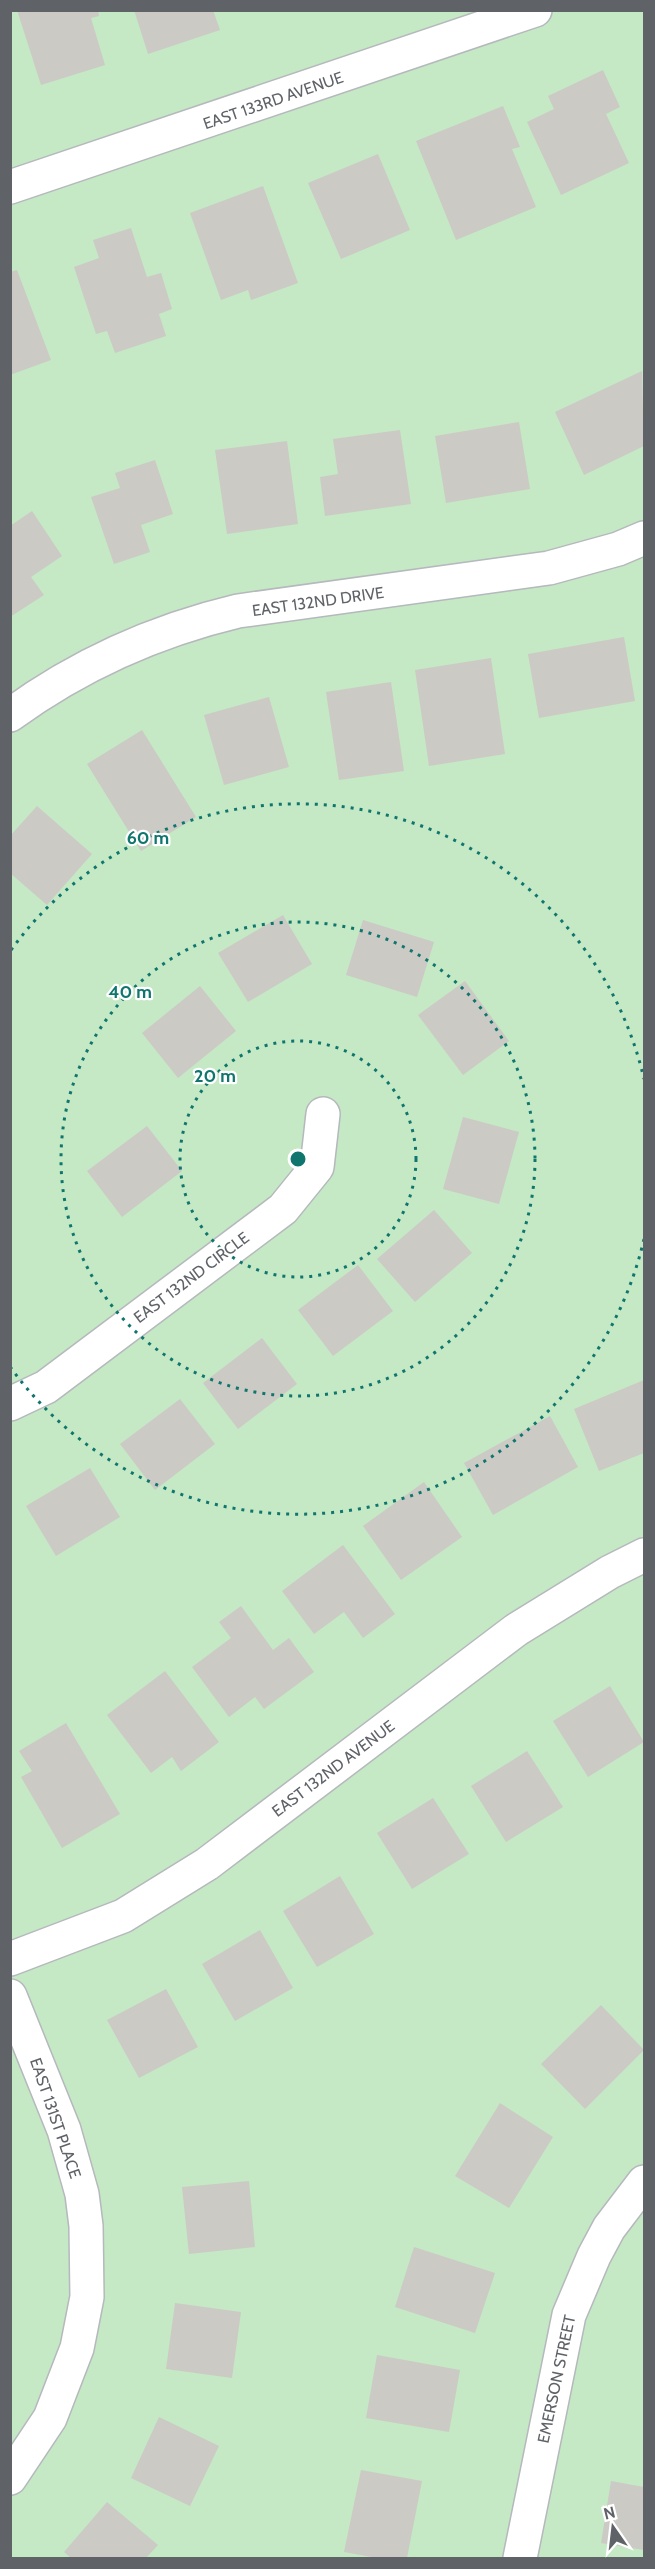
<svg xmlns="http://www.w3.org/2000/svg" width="655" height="2569" font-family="Cabin,sans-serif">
  <rect width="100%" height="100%" fill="#f1efe8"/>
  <path fill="#c5e8c5" d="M11,11H644V2558H11Z"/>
  <path fill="#cccac5" d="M17,10H98L99,16L91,18L105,65L41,85Z
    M134,10H213L220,30L148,54Z
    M603,70L620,107L606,114L629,163L561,195L527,122L554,109L548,96Z
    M503,106L520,147L512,149L536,207L456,240L416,141Z
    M378,154L410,230L341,259L308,183Z
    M263,186L298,283L251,300L248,290L221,300L190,213Z
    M131,228L147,277L161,273L172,309L159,314L166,336L115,353L107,331L96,334L74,267L99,258L93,240Z
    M17,270L51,360L10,375V272Z
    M642,371L644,446L584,475L555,412Z
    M519,422L530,489L446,503L435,436Z
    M400,430L411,504L325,516L320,477L338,474L333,439Z
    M287,441L298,524L227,534L215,450Z
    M155,460L173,514L141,525L150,552L114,564L91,497L120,488L115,473Z
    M32,511L62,556L31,577L44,595L10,617V526Z
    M624,637L635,701L539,718L528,654Z
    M491,658L505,754L429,766L415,670Z
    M391,682L404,771L339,780L326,692Z
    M269,697L289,767L224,785L204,715Z
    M142,730L196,817L141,851L87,764Z
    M37,806L92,854L47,905L10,873V836Z
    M283,915L312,964L248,1002L218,953Z
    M363,920L434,942L417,997L346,975Z
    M465,981L509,1041L463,1075L418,1015Z
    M200,986L236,1031L178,1078L142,1033Z
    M463,1117L519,1132L499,1204L443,1189Z
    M147,1126L182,1171L122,1217L87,1171Z
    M434,1210L472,1253L415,1302L377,1259Z
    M358,1265L393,1311L333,1356L298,1310Z
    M262,1338L297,1384L238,1429L203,1383Z
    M644,1380V1453L599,1471L574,1409Z
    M180,1399L215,1444L155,1490L120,1444Z
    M550,1416L578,1467L493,1515L464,1463Z
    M90,1468L120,1517L56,1556L26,1506Z
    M424,1482L462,1537L401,1580L363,1526Z
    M343,1545L395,1614L363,1638L344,1612L314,1634L282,1591Z
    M241,1606L273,1650L289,1638L314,1672L264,1709L255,1697L229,1717L192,1667L231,1638L219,1622Z
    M165,1671L219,1742L181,1771L172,1757L151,1773L107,1715Z
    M610,1686L644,1742L588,1777L553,1721Z
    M66,1723L120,1814L62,1848L21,1777L32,1771L19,1751Z
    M527,1751L563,1807L506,1842L471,1786Z
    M433,1798L469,1854L412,1889L377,1833Z
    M340,1876L374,1934L317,1967L283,1911Z
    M260,1930L293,1988L235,2021L202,1964Z
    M166,1989L198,2047L139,2078L107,2020Z
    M601,2005L644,2050L585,2109L541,2064Z
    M500,2103L553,2137L509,2208L455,2176Z
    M249,2181L255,2247L189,2254L182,2187Z
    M414,2247L495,2273L475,2333L395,2307Z
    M175,2303L241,2312L232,2378L166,2369Z
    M377,2355L460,2370L449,2432L366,2418Z
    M159,2417L219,2446L190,2506L131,2478Z
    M361,2470L422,2481L407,2558H377L344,2552Z
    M611,2481L644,2487V2550L601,2543Z
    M107,2502L158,2545L146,2558H71L64,2552Z"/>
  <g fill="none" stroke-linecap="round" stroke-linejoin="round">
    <g stroke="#b5b8bc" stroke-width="36">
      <path id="minor" d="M10,187L535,10
        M10,715C80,664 154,631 238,611L549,568L618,549L644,538
        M10,1404L46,1387L283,1209L317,1167L323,1114
        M10,1959L123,1916L207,1864L516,1630L610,1572L644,1555
        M10,1996L64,2130L82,2194L86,2226L87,2297L77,2348L50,2418L10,2478
        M520,2558L569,2315L594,2256L609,2228L644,2182"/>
    </g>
    <use href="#minor" stroke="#fff" stroke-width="33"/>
  </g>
  <g fill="none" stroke="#0f766e" stroke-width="3" stroke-dasharray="3 6">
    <circle cx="298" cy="1159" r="118"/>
    <circle cx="298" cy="1159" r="237"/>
    <path d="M644 1239A355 355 0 0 1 11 1368M11 950A355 355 0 0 1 644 1079"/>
  </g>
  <g text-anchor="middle" stroke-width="4.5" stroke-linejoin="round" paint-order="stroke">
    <g font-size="16" fill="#5f6368" stroke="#fff">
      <text transform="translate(273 100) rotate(-19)" y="6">EAST 133RD AVENUE</text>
      <text transform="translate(318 601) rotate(-8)" y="6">EAST 132ND DRIVE</text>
      <text transform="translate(191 1277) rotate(-37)" y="6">EAST 132ND CIRCLE</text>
      <text transform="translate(333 1768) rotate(-37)" y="6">EAST 132ND AVENUE</text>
      <text transform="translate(56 2118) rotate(71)" y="6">EAST 131ST PLACE</text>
      <text transform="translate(556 2379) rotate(-78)" y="6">EMERSON STREET</text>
    </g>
  </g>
  <circle cx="298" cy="1159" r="9" fill="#0f766e" stroke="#fff" stroke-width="3"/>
  <g font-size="18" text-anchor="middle" font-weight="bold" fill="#0f766e" stroke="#fff" stroke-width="4.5" stroke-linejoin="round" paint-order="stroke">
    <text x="148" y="844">60 m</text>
    <text x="130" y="998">40 m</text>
    <text x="215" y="1082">20 m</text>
  </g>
  <rect width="655" height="2569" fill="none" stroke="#5f6368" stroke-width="24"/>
  <g transform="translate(613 2527) rotate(346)" stroke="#ffffff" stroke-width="4.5" paint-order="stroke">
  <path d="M0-4.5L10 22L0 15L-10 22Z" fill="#5f6368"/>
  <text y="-9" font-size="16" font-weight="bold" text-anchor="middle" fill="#5f6368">N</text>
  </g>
</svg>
